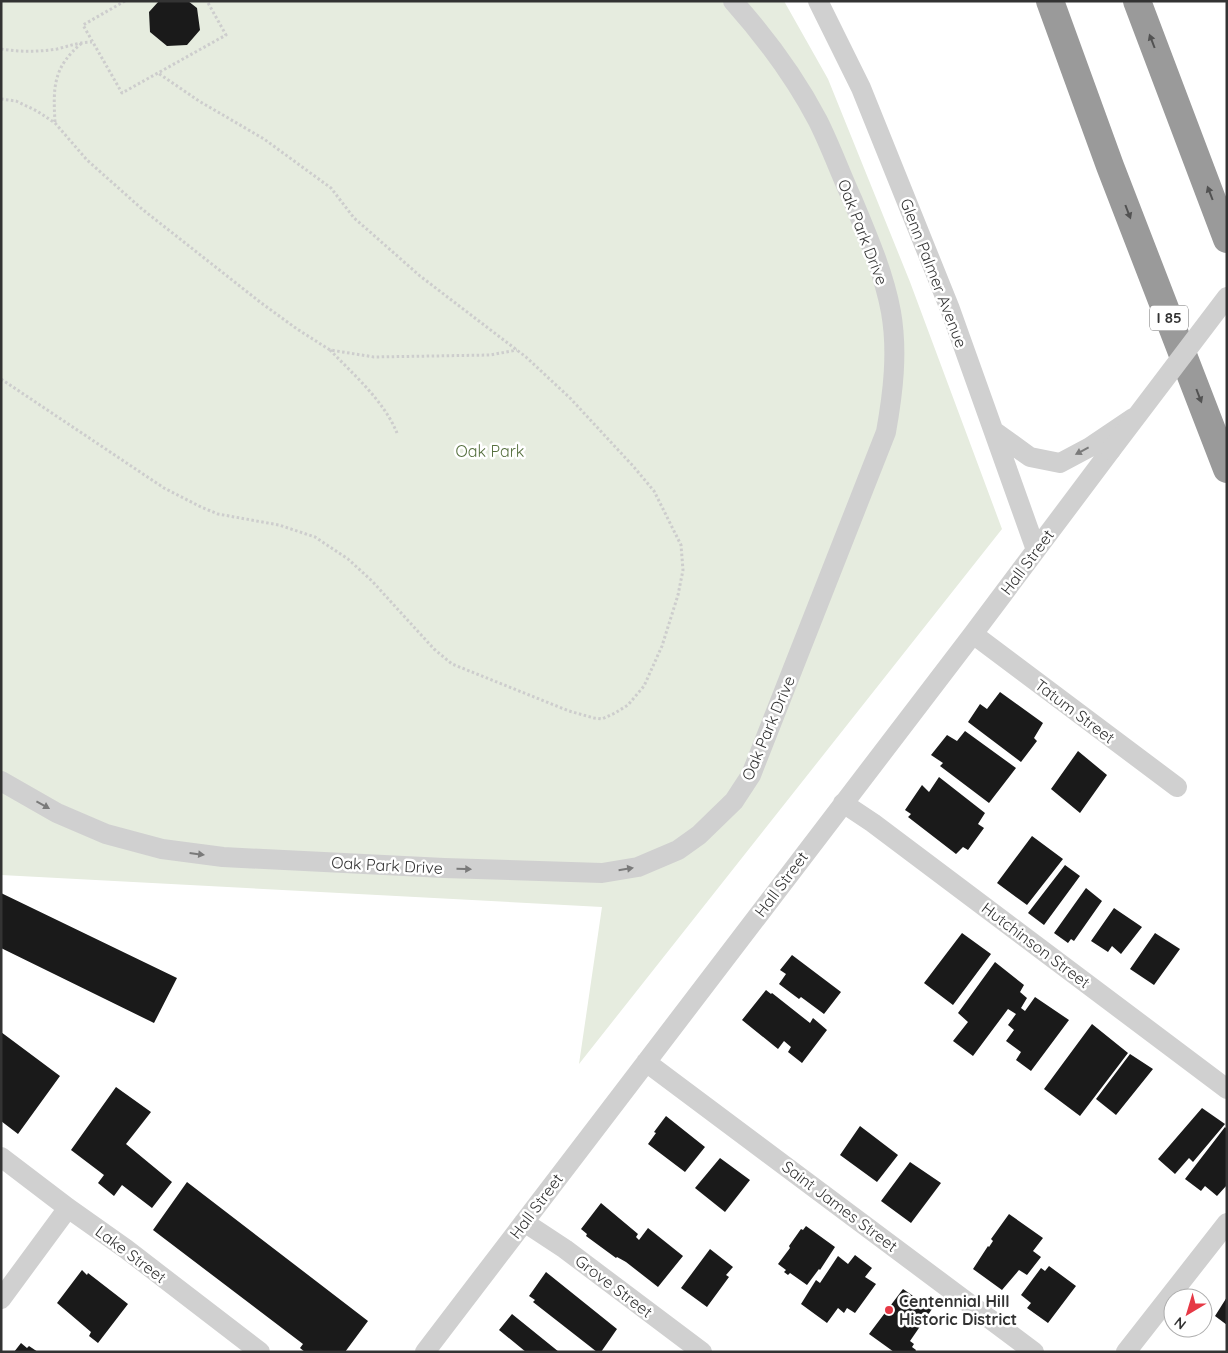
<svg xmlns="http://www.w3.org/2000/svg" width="1228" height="1353" font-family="Quicksand,sans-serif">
  <rect width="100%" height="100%" fill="#fff"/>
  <path fill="#e6ecdf" d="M1,1H784L828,79L910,282L1002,529L579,1064L602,907L1,875Z"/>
  <path fill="#1a1a1a" d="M159,1H188L197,8L200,30L187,45L167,46L150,32L149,12Z
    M1000,692L1043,723L1034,738L1037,741L1021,762L968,722L980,704L987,709Z
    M965,731L1016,768L989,803L940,766L943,763L931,755L947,735L957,741Z
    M1078,751L1107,775L1080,813L1051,789Z
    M939,777L985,813L978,824L984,828L968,850L963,847L956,854L908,817L911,814L905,810L922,785L929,792Z
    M1032,836L1063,859L1027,905L997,883Z
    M1065,865L1080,876L1044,925L1028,913Z
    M1086,888L1102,901L1074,941L1071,939L1068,943L1054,933Z
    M1,893L177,978L154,1023L1,948Z
    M1114,908L1142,927L1121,954L1112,946L1108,952L1091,941Z
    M962,933L991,954L953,1005L924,983Z
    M1155,933L1180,949L1154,985L1130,969Z
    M792,955L841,992L824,1014L801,997L799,999L779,984L786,974L780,970Z
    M995,962L1024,985L1020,992L1027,998L1021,1008L1025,1011L1035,997L1069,1020L1031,1071L1016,1060L1021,1052L1006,1041L1014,1030L1008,1025L1016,1014L1008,1009L973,1056L953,1041L968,1022L958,1013Z
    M766,990L771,994L772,993L810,1023L813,1018L827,1030L802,1063L788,1052L791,1047L784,1041L778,1049L742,1020Z
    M1092,1024L1128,1053L1080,1116L1044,1089Z
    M1,1032L60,1076L18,1134L1,1121Z
    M1130,1054L1153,1069L1116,1115L1096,1099Z
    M116,1087L151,1112L126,1144L172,1182L152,1208L122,1185L114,1196L98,1183L104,1175L71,1150Z
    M1202,1108L1225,1124L1193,1162L1189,1158L1175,1174L1158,1159Z
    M666,1116L705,1147L685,1172L648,1144L656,1133L654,1132Z
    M860,1126L898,1155L877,1182L840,1155Z
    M1225,1127L1227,1129V1185L1217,1196L1205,1186L1201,1191L1185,1179Z
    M720,1158L750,1180L725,1212L695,1188Z
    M910,1162L941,1183L911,1223L881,1201Z
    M187,1182L368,1321L345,1352H305L300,1348L303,1344L153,1230Z
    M601,1203L638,1234L636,1237L639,1240L648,1228L683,1256L658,1287L626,1262L617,1257L616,1258L586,1236L587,1234L581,1229Z
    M1009,1214L1043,1238L1033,1251L1041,1257L1027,1275L1019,1270L1002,1290L973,1269L988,1246L989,1247L993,1241L991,1239Z
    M806,1226L835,1247L820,1270L819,1269L807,1285L790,1273L788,1275L784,1272L786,1270L778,1264L790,1248L789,1246L801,1229L803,1230Z
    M710,1249L733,1267L726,1275L729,1277L707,1307L681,1288Z
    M855,1255L872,1268L865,1277L876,1284L855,1313L847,1308L844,1313L838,1308L827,1323L801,1304L816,1280L820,1283L838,1256L848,1264Z
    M1049,1266L1076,1286L1048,1323L1027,1308L1031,1303L1021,1295L1041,1268L1045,1271Z
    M82,1270L87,1275L88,1273L128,1304L98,1343L89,1336L91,1332L57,1303Z
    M546,1272L617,1329L601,1352H597L533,1302L535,1300L529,1296Z
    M903,1289L932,1309L910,1341L914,1344L912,1347L916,1350L915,1352H894L869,1334Z
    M1227,1297V1325L1215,1316Z
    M512,1314L559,1352H526L499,1330Z
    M21,1343L27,1348L29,1346L38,1352H14Z"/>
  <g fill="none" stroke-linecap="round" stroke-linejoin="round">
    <path stroke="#cdcdcd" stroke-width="3" stroke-dasharray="2.5 2.5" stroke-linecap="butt" d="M125,1L83,25L122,93L226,35L207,1
      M1,49C20,52 38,52 57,49C69,46 80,42 92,42
      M1,99L16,101L37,111L55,123L87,160L142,209L260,302L297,329L330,350L374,357L490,355L517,350
      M55,122C53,87 53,67 82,43
      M330,350C354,375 384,401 397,433
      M1,379L164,488L201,507L218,514L279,525L315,537L348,559L372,581L434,649L452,664L569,711L594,718L602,719L615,713L628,705L644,686L662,646L678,595L683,570L681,545L654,491L633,466L570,398L526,357L420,276L369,231L354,218L331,188L264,139L199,101L158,73"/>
    <path stroke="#d0d0d0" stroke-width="20" d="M818,1L861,88L950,309L1036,550
      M994,431L1030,457L1060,463L1090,447L1133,418
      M973,634L1177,787
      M1,781L57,813L106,834L162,849L223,857L444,868L602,873L638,867L678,850L699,835L734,801L751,775L886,432C893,393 898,352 891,312C884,274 868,237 853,201C841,175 831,147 818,121C796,79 765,37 733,1
      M843,803L873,823L1227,1089
      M646,1062L1034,1352
      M1,1157L68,1208L126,1249L260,1352
      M524,1222L565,1249L702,1352
      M1,1299L68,1208
      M425,1352L973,634L1111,450
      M1126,1352L1227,1223"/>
    <path stroke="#9a9a9a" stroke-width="28" d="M1050,1L1110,166L1227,469
      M1137,1L1227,239"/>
    <path stroke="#d0d0d0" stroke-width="20" d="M1111,450L1227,297"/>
  </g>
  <defs><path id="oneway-solid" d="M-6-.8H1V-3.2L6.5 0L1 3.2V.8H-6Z" transform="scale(1.25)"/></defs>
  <g fill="#525252">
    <use href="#oneway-solid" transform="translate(1152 41) rotate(-111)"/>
    <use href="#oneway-solid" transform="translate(1210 193) rotate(-111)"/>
    <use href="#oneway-solid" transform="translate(1128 212) rotate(69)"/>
    <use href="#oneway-solid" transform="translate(1199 396) rotate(69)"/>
  </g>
  <g fill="#7a7a7a">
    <use href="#oneway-solid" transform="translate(1082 451) rotate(152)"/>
    <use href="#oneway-solid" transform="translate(43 805) rotate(29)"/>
    <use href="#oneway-solid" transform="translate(197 854) rotate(7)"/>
    <use href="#oneway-solid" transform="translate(464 869) rotate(2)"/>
    <use href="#oneway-solid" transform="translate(626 869) rotate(-9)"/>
  </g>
  <circle fill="#e63946" stroke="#fff" stroke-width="2" cx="889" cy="1310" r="5"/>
  <g text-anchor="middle" stroke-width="5" stroke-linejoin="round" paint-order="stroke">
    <rect fill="#fff" stroke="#707070" stroke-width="1" x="1150" y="305.5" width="38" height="25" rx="4"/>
    <g font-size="15" font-weight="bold" fill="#333">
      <text x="1169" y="323">I 85</text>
    </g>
    <g font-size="16" fill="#333" stroke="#fff">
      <text transform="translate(863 232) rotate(69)" y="6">Oak Park Drive</text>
      <text transform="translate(934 273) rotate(69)" y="6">Glenn Palmer Avenue</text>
      <text transform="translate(1027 562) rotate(-53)" y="6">Hall Street</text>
      <text transform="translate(1075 711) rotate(37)" y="6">Tatum Street</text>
      <text transform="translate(768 728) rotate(-67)" y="6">Oak Park Drive</text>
      <text transform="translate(387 865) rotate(3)" y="6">Oak Park Drive</text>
      <text transform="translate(781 884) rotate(-53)" y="6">Hall Street</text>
      <text transform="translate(1036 945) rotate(37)" y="6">Hutchinson Street</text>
      <text transform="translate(536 1206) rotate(-53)" y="6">Hall Street</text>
      <text transform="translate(840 1206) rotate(37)" y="6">Saint James Street</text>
      <text transform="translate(131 1254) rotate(37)" y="6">Lake Street</text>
      <text transform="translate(614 1286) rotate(37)" y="6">Grove Street</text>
    </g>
    <g font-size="16" fill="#56703f" stroke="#fff">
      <text x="490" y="457">Oak Park</text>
    </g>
    <g font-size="16" font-weight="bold" fill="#333" stroke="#fff" text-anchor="start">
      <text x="899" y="1307">Centennial Hill<tspan x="899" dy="18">Historic District</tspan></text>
    </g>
  </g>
  <rect width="1228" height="1353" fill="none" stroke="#333333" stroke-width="5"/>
  <g transform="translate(1188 1313) rotate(218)"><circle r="24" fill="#ffffff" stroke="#adadad"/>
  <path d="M0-4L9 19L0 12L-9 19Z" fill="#e63946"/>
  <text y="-8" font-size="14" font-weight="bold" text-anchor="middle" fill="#333333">N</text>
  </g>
</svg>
